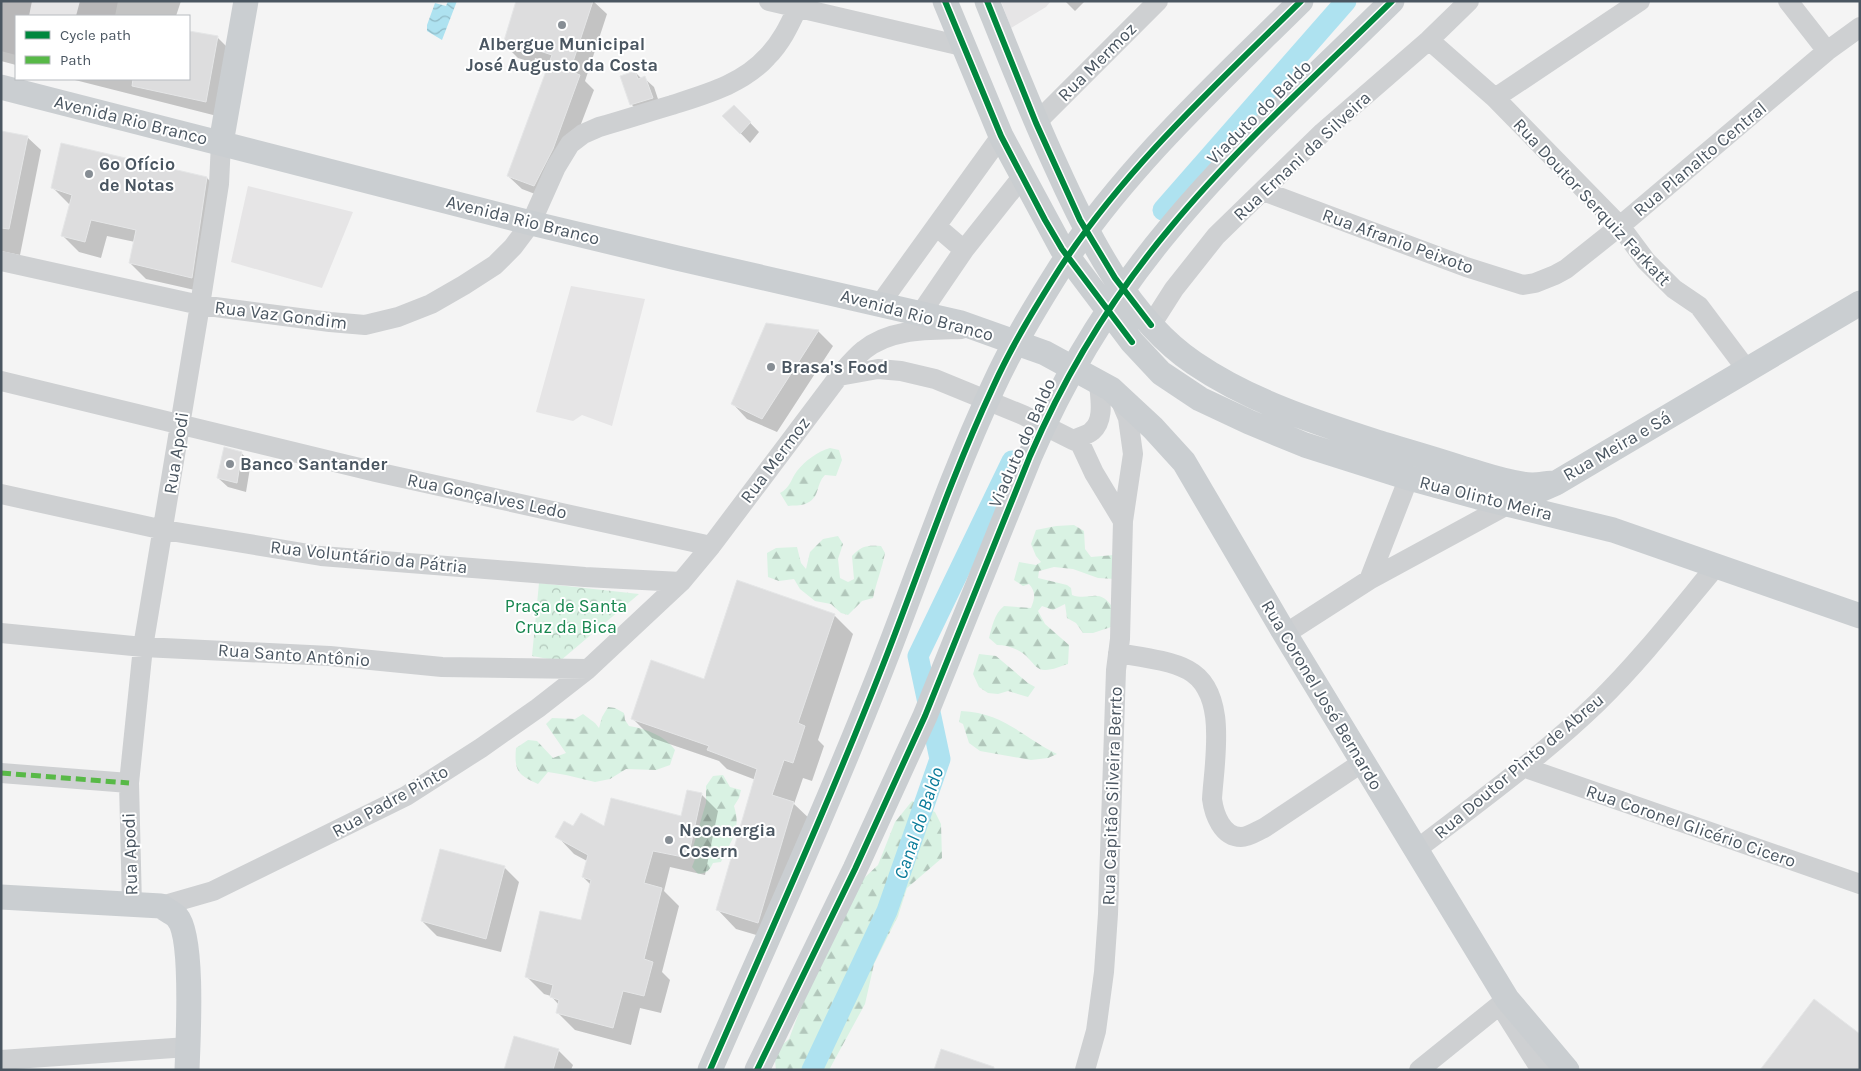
<svg xmlns="http://www.w3.org/2000/svg" width="1861" height="1071" font-family="Karla,sans-serif">
  <defs>
    <pattern id="forest-firs" width="22" height="20" patternUnits="userSpaceOnUse" patternTransform="scale(1.25)"><rect width="22" height="20" fill="#d9f2e3"/><path d="M5 1l3.5 6h-7zM16 11l3.5 6h-7z" fill="#b2c7bb"/></pattern>
    <pattern id="park-crowns" width="20" height="18" patternUnits="userSpaceOnUse" patternTransform="scale(1.25)"><rect width="20" height="18" fill="#d9f2e3"/><path d="M2 6a3 3 0 1 1 6 0M12 15a3 3 0 1 1 6 0" fill="none" stroke="#b2c7bb"/></pattern>
    <pattern id="water-waves" width="16" height="10" patternUnits="userSpaceOnUse" patternTransform="scale(1.25)"><rect width="16" height="10" fill="#aee2f0"/><path d="M0 5q4-4 8 0t8 0" fill="none" stroke="#90bac6"/></pattern>
  </defs>
  <rect width="100%" height="100%" fill="#f4f4f4"/>
  <path fill="#e6e5e6" d="M1,1H118L115,16H16V55L1,51Z
    M1001,1H1051L1046,7L1011,28Z
    M248,186L353,212L322,288L231,262Z
    M571,286L645,299L612,426L582,415L573,421L536,412Z"/>
  <path fill="url(#forest-firs)" d="M830,448L839,450L842,460L836,476L825,475C815,485 821,498 805,504C800,506 794,505 788,506L780,493C790,488 791,479 797,471C805,461 818,451 830,448Z
    M1074,525L1084,531L1085,549L1091,557L1114,555L1115,579L1098,578L1073,569L1054,567L1039,571L1038,578L1067,585L1071,588L1072,595C1091,602 1099,585 1115,611L1111,627L1093,633H1083L1076,623L1067,618L1065,604L1053,610L1042,606L1038,611L1045,624L1069,645L1068,664C1061,666 1053,670 1045,670C1037,670 1034,664 1029,659C1022,650 1008,645 997,645L989,638C992,627 994,614 1004,606L1031,608C1035,598 1036,592 1029,584L1023,586L1014,580L1019,562L1036,565L1041,562L1036,556L1031,544L1036,530L1056,526Z
    M838,536L843,544L838,559L840,578L848,582L854,579L852,556C861,546 867,545 881,546L885,553C882,569 876,583 873,598L862,601L848,615L841,613L831,604L815,601L800,589L794,579L779,581L768,577L767,553L776,548L797,547L801,563L806,569L810,552L823,539Z
    M979,654L996,656L1028,683L1035,687L1028,697L1008,691L998,694L988,693L979,687L973,674Z
    M608,707L615,708L624,713L625,720L629,726C647,729 665,736 675,750L670,765L656,770L626,769L610,779L595,782L566,775L548,772L538,784C518,775 514,771 516,748L528,740L537,741L553,758L566,753L546,724L552,718L575,719L583,714L595,723L599,728L602,717Z
    M961,711C1004,713 1021,736 1057,754L1048,758L1031,760L980,751L969,743L963,724L959,722Z
    M723,775L730,787L741,790L739,798L734,806C742,833 730,840 721,862L713,863C709,871 707,873 698,874L692,867L695,859L691,854L706,803V786L713,776Z
    M912,801L935,812L941,824L942,858L907,888L898,916L874,964L865,1004L829,1070H776L774,1052L789,1039L812,978L861,881L878,865L895,822Z"/>
  <path fill="url(#park-crowns)" d="M539,583L639,594L560,661L532,656Z"/>
  <path fill="url(#water-waves)" d="M448,1H457L442,40L427,31V25L435,3L446,6Z"/>
  <path fill="#0003" d="M1,1H32L29,16H16V65L1,61Z
    M80,1H181L176,16H76Z
    M517,1H593L607,14L585,81L594,90L566,163L548,199L522,189L508,176L550,63L535,58L534,63L518,58L504,44Z
    M1065,1H1085L1075,11Z
    M217,37L233,53L221,117L71,79H189V40Z
    M635,72L642,79L644,78L654,87L661,108L641,114L632,105L622,77Z
    M734,106L759,132L750,143L724,116Z
    M1,131L27,137L41,150L20,255L1,251Z
    M207,178L223,194L208,293L146,279L130,263L135,242L107,236L101,258L79,252L63,236L70,205L53,188Z
    M767,325L818,331L833,346L777,432L747,419L733,404Z
    M241,453L251,462L246,492L228,487L218,478Z
    M834,615L853,634L818,740L824,746L812,781L803,778L794,804L813,822L777,941L736,929L717,909L756,780L727,769L719,761L652,738L632,718Z
    M701,794L718,811L705,875L670,867L664,891L679,906L662,972L670,980L661,1013L640,1008L631,1045L575,1030L557,1012L559,1005L551,996L544,994L527,977L582,922L591,885L583,877L587,861L574,854L557,836L574,828L605,827L682,818Z
    M504,867L519,882L501,952L437,936L422,921Z
    M558,1050L573,1065L571,1070H506Z"/>
  <g fill="none" stroke-linecap="round" stroke-linejoin="round">
    <path stroke="#aee2f0" stroke-width="21" d="M1163,210L1346,1
      M812,1070L887,911L940,759L918,656L1012,461"/>
  </g>
  <path fill="#ddddde" stroke="#e5e6e7" d="M516,1H593L570,71L580,75L553,149L534,186L507,176L552,55L521,45L520,50L503,44Z
    M189,31L218,36L206,102L132,86L133,79H189Z
    M635,71L638,79L645,76L653,98L630,105L620,76Z
    M734,105L751,122L740,134L722,116Z
    M1,131L28,136L9,229L1,228Z
    M61,143L207,177L192,278L129,263L136,230L91,220L85,242L61,236L72,195L51,188Z
    M766,323L819,330L762,419L731,404Z
    M224,447L242,452L237,483L217,478Z
    M737,580L835,614L798,723L805,726L793,763L784,760L772,795L794,802L758,923L716,910L757,769L707,750L709,746L631,719L651,660L704,679Z
    M687,790L702,793L688,858L653,851L644,883L662,888L644,959L653,962L644,996L623,991L613,1028L556,1013L559,1000L550,997L553,985L525,977L540,911L581,920L591,880L582,877L588,855L555,837L564,821L573,826L581,813L604,826L611,798L681,816Z
    M440,849L505,866L486,939L421,921Z
    M1814,999L1860,1034V1070H1760Z
    M514,1036L559,1049L553,1070H504Z
    M941,1049L994,1067V1070H934Z"/>
  <g fill="none" stroke-linecap="round" stroke-linejoin="round">
    <path stroke="#ced0d2" stroke-width="20" d="M769,1L962,46
      M1788,1L1827,51
      M1429,40L1495,98L1620,226L1646,261L1674,289L1699,306L1747,370
      M1495,98L1640,1
      M1036,123L1158,1
      M1263,191L1466,267L1523,285L1535,283L1555,275L1566,269L1620,226L1827,51L1860,27
      M936,226L964,250
      M1,261L200,305L330,322L365,325L398,317L431,304L464,285L495,265L513,247L531,223L556,167L570,144L583,134L599,127C624,120 648,112 672,105C706,94 743,84 767,57C781,43 789,26 797,9
      M880,304L1001,136
      M921,313L964,250L1022,177
      M1151,325L1174,289L1216,236L1323,132L1429,40L1469,1
      M839,376L878,369L901,371L935,379L1023,415L1073,440L1080,443L1094,473L1123,521
      M1,381L376,472L711,546
      M1073,440C1079,437 1088,435 1092,431C1105,420 1100,398 1099,383
      M1,494L164,530L321,556L585,577L681,582
      M1369,580L1418,454
      M1,633L143,647L330,656L442,667L588,669
      M1285,634L1369,580L1509,504
      M1118,653C1140,657 1169,660 1188,670C1229,692 1214,762 1212,799C1214,814 1222,837 1241,837C1249,837 1257,831 1264,828L1363,762
      M1523,767L1860,884
      M1,773L129,783
      M1416,850C1477,803 1541,757 1597,703C1640,661 1678,612 1717,565
      M132,906L129,783L143,647L200,305L219,184L221,143
      M161,906L213,891L406,796L481,748L538,708L588,669L681,582L711,546L839,376C847,367 855,357 864,350C891,328 929,330 962,329
      M1500,1005L1541,1070
      M1,1060L188,1047
      M1085,1070L1096,1031L1104,972L1108,914L1116,670L1120,639L1123,521L1133,454L1128,418L1119,397
      M1419,1070L1507,999"/>
    <path stroke="#caced1" stroke-width="25" d="M945,1L1001,136L1062,249L1132,342L1161,373L1200,399L1249,422L1305,445L1409,478L1478,497L1613,530L1860,616
      M987,1C1009,56 1031,112 1056,166C1087,235 1129,319 1194,363C1251,402 1318,423 1383,444C1410,452 1438,460 1465,469C1486,475 1509,484 1532,485C1540,485 1548,483 1556,483
      M1,87L531,223L677,258L961,323L1045,353L1111,389L1153,428L1184,462L1285,634L1507,999L1567,1070
      M221,143L246,1
      M1540,490L1556,483L1860,303
      M1,897L161,906C166,910 173,913 177,917C194,936 188,1042 187,1070
      M710,1070C768,937 828,805 881,670C918,576 950,479 993,387C1012,345 1036,306 1060,268C1126,167 1216,85 1301,1
      M757,1070L855,869L925,716L1030,456C1065,375 1113,296 1170,228C1237,147 1317,75 1392,1"/>
    <path stroke="#58b947" stroke-width="5" stroke-dasharray="10 5" stroke-linecap="butt" d="M1,773L129,783"/>
    <g stroke="#fff" stroke-width="9">
      <path id="cycleway" d="M945,1L1001,136L1045,220L1062,249L1132,342
        M987,1L1036,123L1080,220L1115,278L1151,325
        M710,1070C768,937 828,805 881,670C918,576 950,479 993,387C1012,345 1036,306 1060,268C1126,167 1216,85 1301,1
        M757,1070L855,869L925,716L1030,456C1065,375 1113,296 1170,228C1237,147 1317,75 1392,1"/>
    </g>
    <use href="#cycleway" stroke="#00873e" stroke-width="6"/>
  </g>
  <g fill="#868d94" stroke="#fff" stroke-width="2">
    <circle cx="562" cy="25" r="5"/>
    <circle cx="89" cy="174" r="5"/>
    <circle cx="771" cy="367" r="5"/>
    <circle cx="230" cy="464" r="5"/>
    <circle cx="669" cy="840" r="5"/>
  </g>
  <g text-anchor="middle" stroke-width="4" stroke-linejoin="round" paint-order="stroke">
    <g font-size="18" font-weight="bold" fill="#4a5661" stroke="#fff" text-anchor="start">
      <text x="562" y="50" text-anchor="middle">Albergue Municipal<tspan x="562" dy="21">José Augusto da Costa</tspan></text>
      <text x="99" y="170">6º Ofício<tspan x="99" dy="21">de Notas</tspan></text>
      <text x="781" y="373">Brasa's Food</text>
      <text x="240" y="470">Banco Santander</text>
      <text x="679" y="836">Neoenergia<tspan x="679" dy="21">Cosern</tspan></text>
    </g>
    <g font-size="18" fill="#4a5661" stroke="#fff">
      <text transform="translate(1097 62) rotate(-45)" y="6">Rua Mermoz</text>
      <text transform="translate(1259 112) rotate(-45)" y="6">Viaduto do Baldo</text>
      <text transform="translate(131 120) rotate(14)" y="6">Avenida Rio Branco</text>
      <text transform="translate(1302 156) rotate(-43)" y="6">Rua Ernani da Silveira</text>
      <text transform="translate(1700 159) rotate(-40)" y="6">Rua Planalto Central</text>
      <text transform="translate(1592 202) rotate(47)" y="6">Rua Doutor Serquiz Farkatt</text>
      <text transform="translate(523 220) rotate(14)" y="6">Avenida Rio Branco</text>
      <text transform="translate(1398 241) rotate(20)" y="6">Rua Afranio Peixoto</text>
      <text transform="translate(281 315) rotate(7)" y="6">Rua Vaz Gondim</text>
      <text transform="translate(917 315) rotate(15)" y="6">Avenida Rio Branco</text>
      <text transform="translate(1022 443) rotate(-66)" y="6">Viaduto do Baldo</text>
      <text transform="translate(1617 446) rotate(-30)" y="6">Rua Meira e Sá</text>
      <text transform="translate(176 453) rotate(-81)" y="6">Rua Apodi</text>
      <text transform="translate(775 460) rotate(-53)" y="6">Rua Mermoz</text>
      <text transform="translate(487 496) rotate(12)" y="6">Rua Gonçalves Ledo</text>
      <text transform="translate(1486 498) rotate(14)" y="6">Rua Olinto Meira</text>
      <text transform="translate(369 557) rotate(6)" y="6">Rua Voluntário da Pátria</text>
      <text transform="translate(294 655) rotate(4)" y="6">Rua Santo Antônio</text>
      <text transform="translate(1322 695) rotate(59)" y="6">Rua Coronel José Bernardo</text>
      <text transform="translate(1519 766) rotate(-40)" y="6">Rua Doutor Pìnto de Abreu</text>
      <text transform="translate(1112 796) rotate(-88)" y="6">Rua Capitão Silveira Berrto</text>
      <text transform="translate(390 801) rotate(-29)" y="6">Rua Padre Pinto</text>
      <text transform="translate(1691 826) rotate(19)" y="6">Rua Coronel Glicério Cicero</text>
      <text transform="translate(130 854) rotate(-92)" y="6">Rua Apodi</text>
    </g>
    <g font-size="18" fill="#17864f" stroke="#fff">
      <text x="566" y="612">Praça de Santa<tspan x="566" dy="21">Cruz da Bica</tspan></text>
    </g>
    <g font-size="19" font-style="italic" fill="#0c7c9b" stroke="#fff">
      <text transform="translate(918 823) rotate(-71)" y="7">Canal do Baldo</text>
    </g>
  </g>
  <rect width="1861" height="1071" fill="none" stroke="#4a5661" stroke-width="5"/>
  <rect x="15" y="15" width="175" height="65" fill="#ffffff" stroke="#b7bbc0"/>
  <rect x="25" y="31" width="25" height="8" fill="#00873e" stroke="#b7bbc0"/>
  <text x="60" y="40" font-size="15" fill="#4a5661">Cycle path</text>
  <rect x="25" y="56" width="25" height="8" fill="#58b947" stroke="#b7bbc0"/>
  <text x="60" y="65" font-size="15" fill="#4a5661">Path</text>
</svg>
